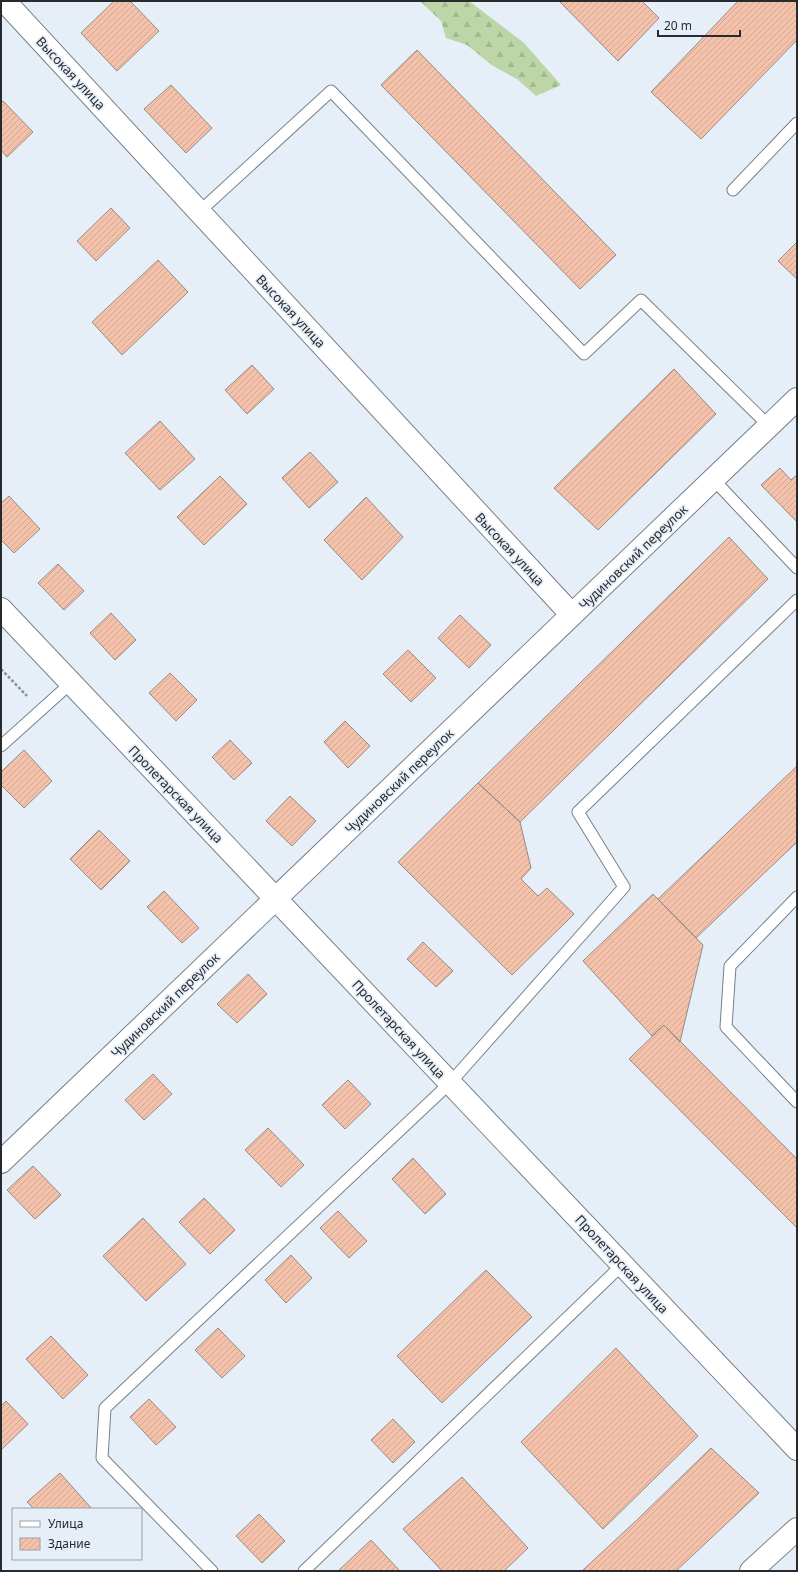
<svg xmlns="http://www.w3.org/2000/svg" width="798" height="1572" font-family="'Noto Sans',sans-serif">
  <defs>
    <pattern id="forest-firs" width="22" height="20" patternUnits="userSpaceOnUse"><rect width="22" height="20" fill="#bcd6a7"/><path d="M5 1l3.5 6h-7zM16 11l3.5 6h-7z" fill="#a2b890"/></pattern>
    <pattern id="building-hatch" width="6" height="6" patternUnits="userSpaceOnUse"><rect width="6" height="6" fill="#f4c1aa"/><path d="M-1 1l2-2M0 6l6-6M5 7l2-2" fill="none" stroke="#d1a693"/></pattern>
  </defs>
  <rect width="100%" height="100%" fill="#e6eef8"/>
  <path fill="url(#forest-firs)" d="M420,1H469L524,43L561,85L536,96L517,79L493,66L467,45L446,38L441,21Z"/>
  <path fill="url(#building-hatch)" stroke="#978b86" d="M114,1H130L159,31L117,71L81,33Z
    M559,1H642L659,18L618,61Z
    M738,1H797V40L701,139L651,92Z
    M417,50L616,255L580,289L381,85Z
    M171,85L212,128L186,153L144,109Z
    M3,101L33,132L7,157L1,150V102Z
    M111,208L130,228L96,261L77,241Z
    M797,242V279L778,261Z
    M158,260L188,292L122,355L92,322Z
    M252,365L274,389L247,414L225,390Z
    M674,369L716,414L598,530L554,488Z
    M160,421L195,459L160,490L125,453Z
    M310,452L338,482L309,508L282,478Z
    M780,468L791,480L797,475V522L761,485Z
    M220,476L247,504L204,545L177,517Z
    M9,496L40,529L14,553L1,540V503Z
    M366,497L403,537L362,580L324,540Z
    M729,537L768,579L520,822L478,783Z
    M58,564L84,591L64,610L38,583Z
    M111,613L136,640L115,660L90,633Z
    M460,615L491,645L469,668L438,638Z
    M408,650L436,678L411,702L383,674Z
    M170,673L197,700L176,721L149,693Z
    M345,721L370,746L348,768L324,742Z
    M230,740L252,763L234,780L212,757Z
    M24,750L52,781L24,808L1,785V772Z
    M797,766V842L696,938L658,899Z
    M478,783L520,822L531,868L521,879L538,896L547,888L574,914L512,975L398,862Z
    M290,796L316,821L292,846L266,821Z
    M99,830L130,861L101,890L70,859Z
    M164,891L199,928L182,943L147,907Z
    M653,894L703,945L680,1042L664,1025L652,1036L583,961Z
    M423,942L453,971L436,987L407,959Z
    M248,974L267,994L237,1023L217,1004Z
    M664,1025L797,1159V1228L629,1059Z
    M153,1074L172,1094L144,1120L125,1100Z
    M348,1080L371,1104L345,1129L322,1105Z
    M268,1128L304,1165L281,1187L245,1150Z
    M413,1158L446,1194L425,1214L392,1179Z
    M33,1166L61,1195L35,1219L7,1190Z
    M204,1198L235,1230L210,1254L179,1222Z
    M338,1211L367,1241L349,1258L320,1228Z
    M143,1218L186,1264L146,1301L103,1256Z
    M291,1255L312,1278L286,1303L265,1280Z
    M486,1270L532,1317L442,1403L397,1356Z
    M218,1328L245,1356L222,1378L195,1350Z
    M51,1336L88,1375L63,1399L26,1359Z
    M616,1348L698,1436L603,1529L521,1442Z
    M149,1399L176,1427L156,1445L130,1417Z
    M6,1401L28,1424L1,1450V1406Z
    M393,1419L415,1442L393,1463L371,1440Z
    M711,1448L759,1493L676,1571H582L639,1518Z
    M60,1473L92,1509H34L27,1502Z
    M462,1477L528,1548L504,1571H442L403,1529Z
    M259,1514L285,1541L262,1563L236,1536Z
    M371,1540L400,1571H338Z"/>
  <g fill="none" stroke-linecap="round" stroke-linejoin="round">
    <g stroke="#798089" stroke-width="13">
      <path id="service" d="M733,190L797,123
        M199,212L331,91L584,354L641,300L769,426
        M713,479L797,568
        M1,746L71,683
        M797,897L730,966L726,1027L797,1102
        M212,1571L102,1458L105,1408L450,1083L624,887L578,812L797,600
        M304,1571L622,1265"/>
    </g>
    <g stroke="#798089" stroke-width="24">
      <path id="minor" d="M10,7L572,615
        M1,1162L797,399"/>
    </g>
    <g stroke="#798089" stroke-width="24">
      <path id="tertiary" d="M1,609L797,1449"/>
    </g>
    <g stroke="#798089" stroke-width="24">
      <path id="secondary" d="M751,1571L797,1529"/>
    </g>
    <path stroke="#8a9097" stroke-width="2.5" stroke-dasharray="3 2" stroke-linecap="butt" d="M1,669L27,696"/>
    <use href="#service" stroke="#fff" stroke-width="11"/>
    <use href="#minor" stroke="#fff" stroke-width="22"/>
    <use href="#tertiary" stroke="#fff" stroke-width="22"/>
    <use href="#secondary" stroke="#fff" stroke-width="22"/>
  </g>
  <g text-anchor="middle" stroke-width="3.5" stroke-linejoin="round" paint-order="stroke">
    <g font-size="13" fill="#282b2e" stroke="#e6eef8">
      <text transform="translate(71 73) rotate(47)" y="5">Высокая улица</text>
      <text transform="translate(291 311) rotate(47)" y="5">Высокая улица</text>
      <text transform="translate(510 549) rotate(47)" y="5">Высокая улица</text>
      <text transform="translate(633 557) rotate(-44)" y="5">Чудиновский переулок</text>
      <text transform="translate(399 781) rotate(-44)" y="5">Чудиновский переулок</text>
      <text transform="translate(176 794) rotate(46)" y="5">Пролетарская улица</text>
      <text transform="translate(165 1005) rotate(-44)" y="5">Чудиновский переулок</text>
      <text transform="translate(399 1029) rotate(47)" y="5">Пролетарская улица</text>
      <text transform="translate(622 1264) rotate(47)" y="5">Пролетарская улица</text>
    </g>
  </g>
  <rect width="798" height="1572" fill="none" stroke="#282b2e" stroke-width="4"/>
  <rect x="12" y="1508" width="130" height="52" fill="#e6eef8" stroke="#9aa0a7"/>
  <rect x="20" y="1521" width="20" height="6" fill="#ffffff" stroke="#9aa0a7"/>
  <text x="48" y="1528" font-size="12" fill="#282b2e">Улица</text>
  <rect x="20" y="1538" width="20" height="12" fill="url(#building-hatch)" stroke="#9aa0a7"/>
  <text x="48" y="1548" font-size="12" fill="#282b2e">Здание</text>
  <path d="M658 30v6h82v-6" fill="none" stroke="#282b2e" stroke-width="2"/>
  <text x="664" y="30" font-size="12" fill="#282b2e" stroke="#e6eef8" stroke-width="3" paint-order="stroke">20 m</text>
</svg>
